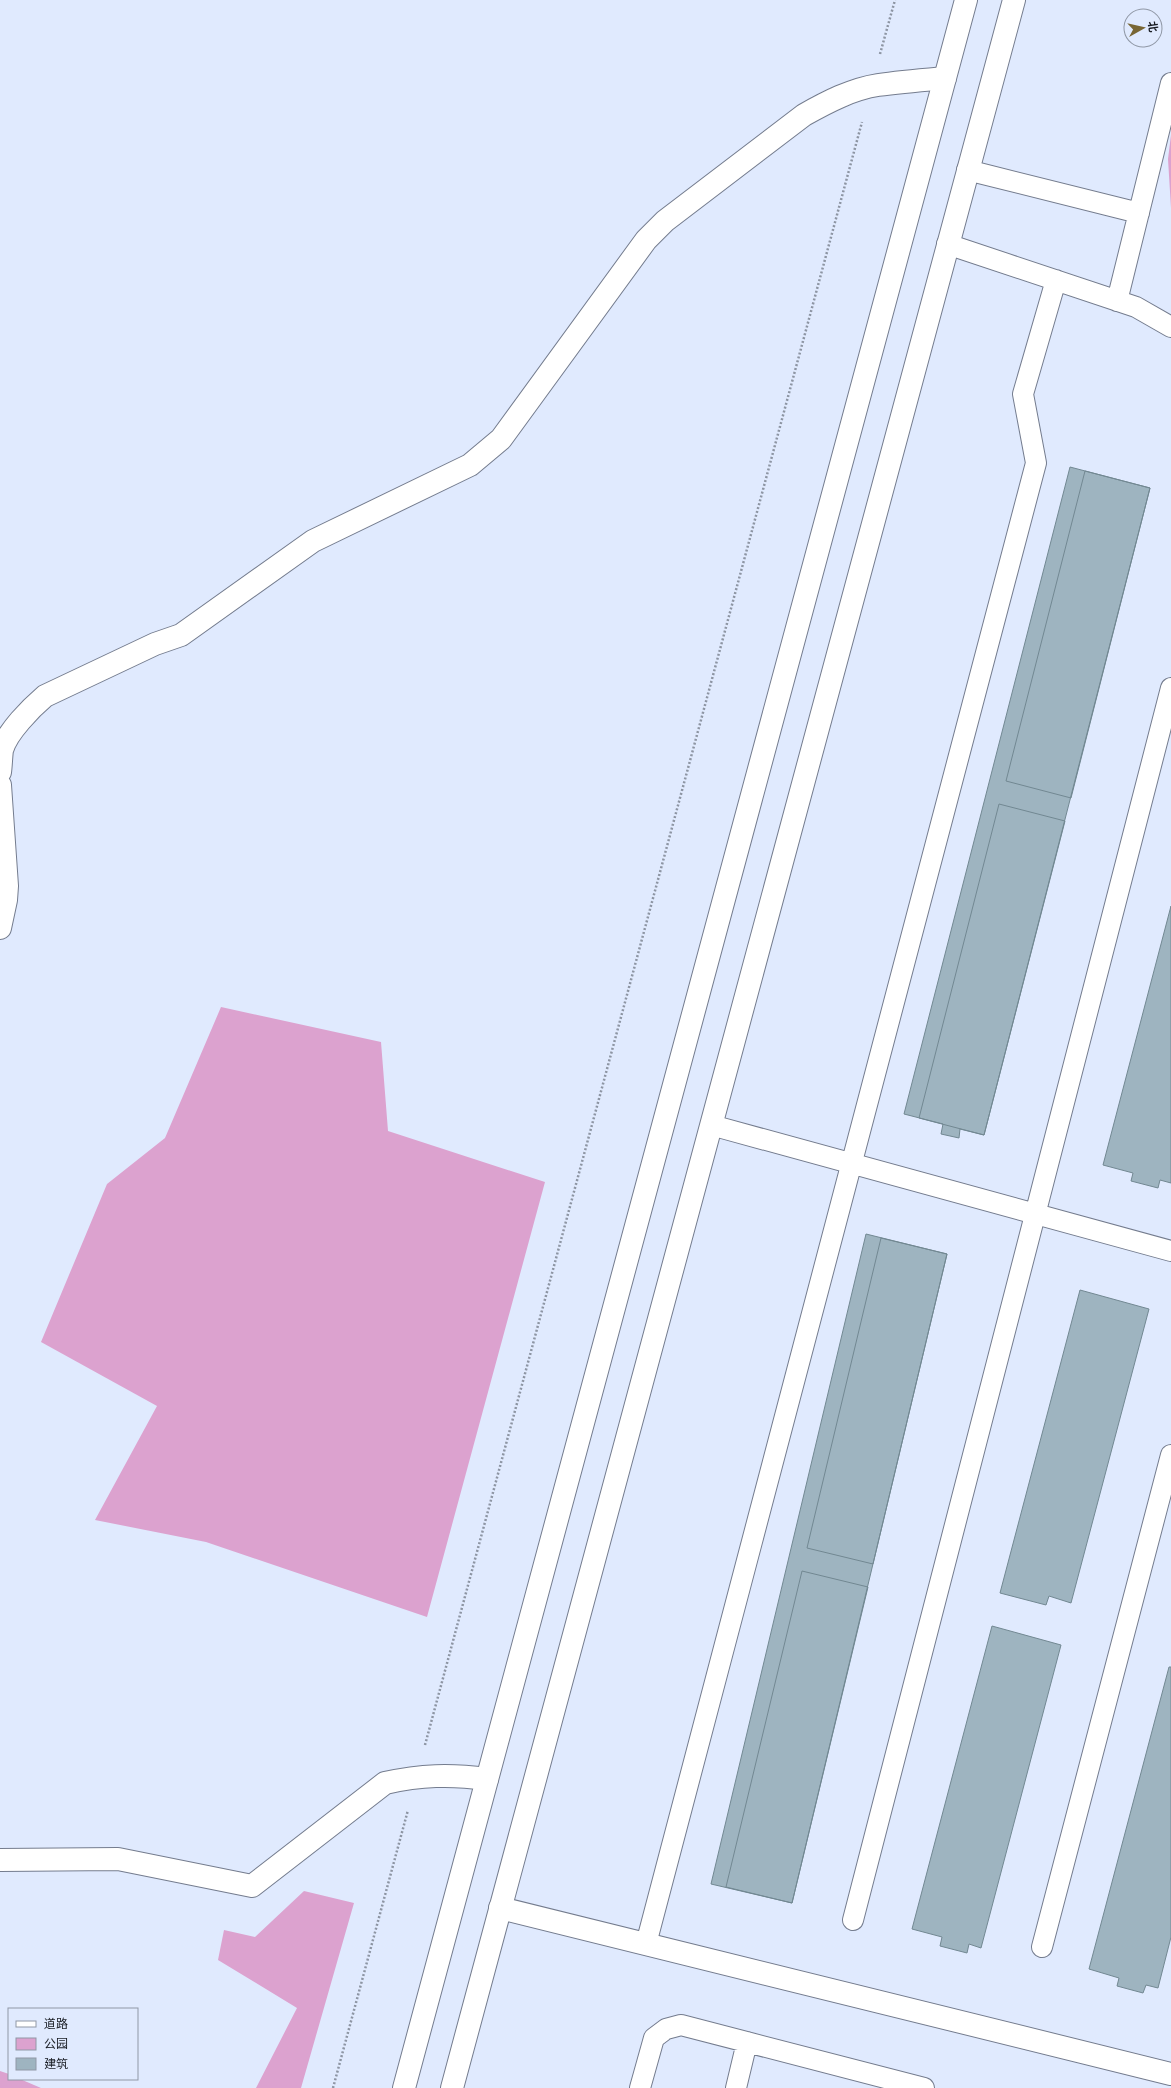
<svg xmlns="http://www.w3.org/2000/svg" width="1171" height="2088" font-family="'Nunito Sans','Noto Sans SC',sans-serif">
  <rect width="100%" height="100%" fill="#e0eafe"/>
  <path fill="#dca2cf" d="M1171,135V208L1168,159Z
    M221,1007L381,1042L388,1131L545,1182L427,1617L206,1542L95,1520L157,1406L41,1342L107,1184L165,1138Z
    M304,1891L354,1903L301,2088H256L297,2008L218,1960L224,1930L255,1937Z
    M0,2071L9,2074V2079H20L41,2088H0Z"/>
  <path fill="#9eb4c0" stroke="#728892" d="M1070,467L1150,488L984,1135L960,1129L959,1138L941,1134L943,1124L904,1114Z
    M1085,471L1150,488L1071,798L1006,781Z
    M999,804L1065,821L984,1135L919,1118Z
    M1171,906V1183L1160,1180L1158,1188L1131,1181L1133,1173L1103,1165Z
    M866,1234L947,1254L792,1903L711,1884Z
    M881,1238L947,1254L873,1564L807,1548Z
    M1080,1290L1149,1309L1071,1603L1049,1596L1046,1605L1000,1593Z
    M802,1571L868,1587L792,1903L726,1887Z
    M992,1626L1061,1645L981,1948L969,1944L967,1953L940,1946L942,1937L912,1929Z
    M1169,1667H1171V1937L1158,1988L1146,1985L1143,1993L1117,1986L1119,1978L1089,1969Z"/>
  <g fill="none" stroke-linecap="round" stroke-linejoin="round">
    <g stroke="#747c8e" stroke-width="22">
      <path id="lane" d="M967,170L1139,213
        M947,244L1136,307L1171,327
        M1117,301L1171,83
        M711,1125L1171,1251
        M853,1920L1171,688
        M646,1944L1036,463L1023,394L1056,280
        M1042,1947L1171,1455
        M640,2088L654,2038L666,2029L681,2025L924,2088
        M736,2088L747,2042"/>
    </g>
    <g stroke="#747c8e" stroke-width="24">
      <path id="street" d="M0,772C1,765 1,757 2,750C7,732 31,708 45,696L155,644L181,635L313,541L470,465L501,439L646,240L665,221L804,115C827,102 852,89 878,85C900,82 923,80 945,78
        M0,785L7,886L6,900L0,928
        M0,1860L118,1859L252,1886L385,1783C421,1775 450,1774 487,1779
        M500,1908L1171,2074"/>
    </g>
    <g stroke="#747c8e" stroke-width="24">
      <path id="secondary" d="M404,2088L966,0
        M452,2088L1014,0"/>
    </g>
    <path stroke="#8d95a3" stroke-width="2.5" stroke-dasharray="2 2" stroke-linecap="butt" d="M880,54L895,0
      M425,1745L862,122
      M333,2088L408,1810"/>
    <use href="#lane" stroke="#fff" stroke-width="20"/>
    <use href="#street" stroke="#fff" stroke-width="22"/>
    <use href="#secondary" stroke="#fff" stroke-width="22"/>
  </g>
  <rect x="8" y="2008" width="130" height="72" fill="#e0eafe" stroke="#9098a6"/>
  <rect x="16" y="2021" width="20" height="6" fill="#ffffff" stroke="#9098a6"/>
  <text x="44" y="2028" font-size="12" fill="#181c23">道路</text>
  <rect x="16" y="2038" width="20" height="12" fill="#dca2cf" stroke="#9098a6"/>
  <text x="44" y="2048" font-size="12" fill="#181c23">公园</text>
  <rect x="16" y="2058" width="20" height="12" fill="#9eb4c0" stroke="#9098a6"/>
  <text x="44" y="2068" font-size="12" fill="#181c23">建筑</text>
  <g transform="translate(1143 28) rotate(82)"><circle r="19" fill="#e0eafe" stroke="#9098a6"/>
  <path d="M0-3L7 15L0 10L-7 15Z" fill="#786634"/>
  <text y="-6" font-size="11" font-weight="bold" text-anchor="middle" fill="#181c23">北</text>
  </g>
</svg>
